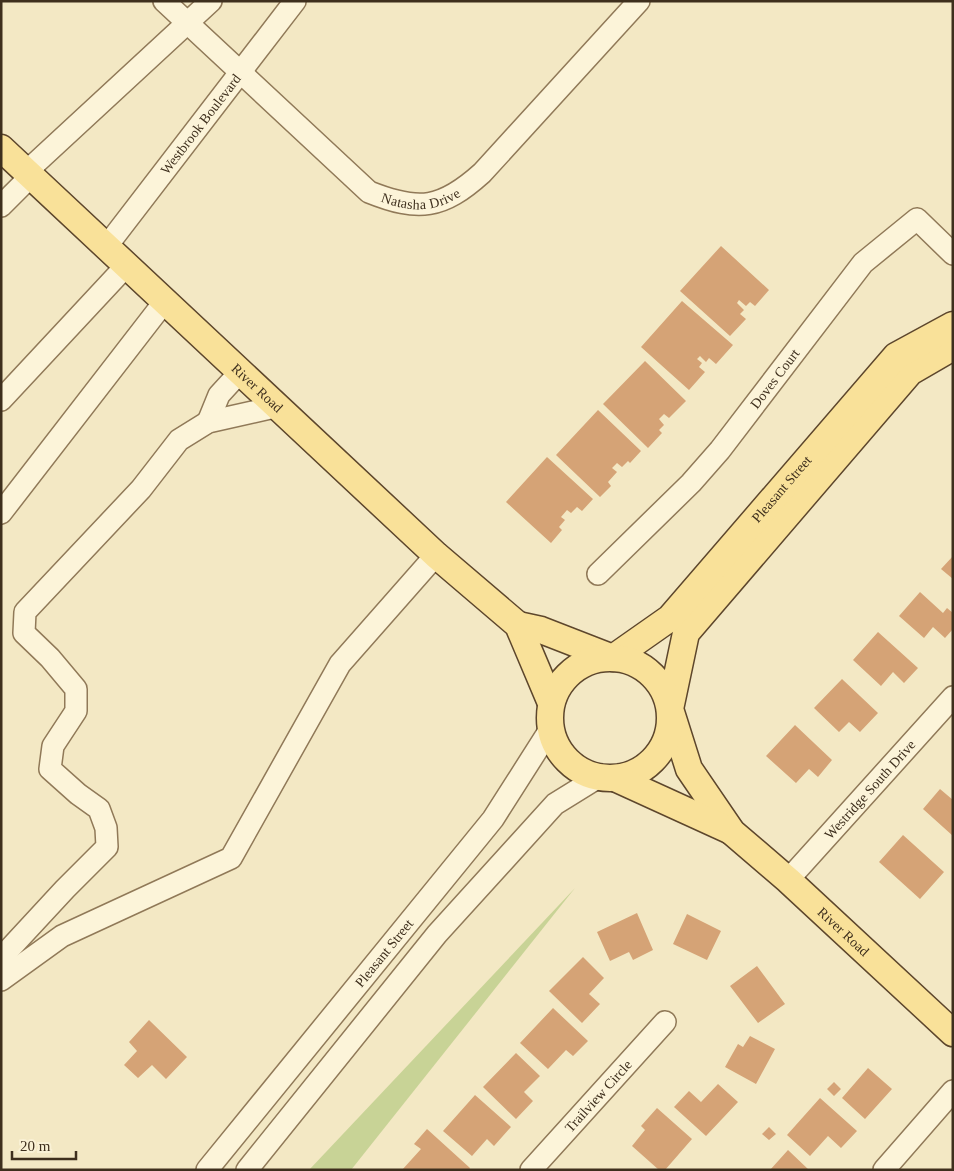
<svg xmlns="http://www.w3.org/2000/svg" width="954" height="1171" font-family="'Times New Roman',serif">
  <rect width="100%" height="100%" fill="#f3e8c4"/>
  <path fill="#c8d396" d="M575,888L351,1170H309Z"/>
  <path fill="#d5a376" d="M721,246L769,290L755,306L750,302L746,306L739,300L737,303L744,310L740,314L746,319L730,336L680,291Z
    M682,301L733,345L716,364L709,358L706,362L700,356L697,359L702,363L699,367L705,372L689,390L641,347Z
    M645,361L686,401L669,418L664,414L659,419L664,425L659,430L662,433L648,448L603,404Z
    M598,410L641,451L630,463L628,461L622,467L617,463L612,468L617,472L608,482L611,486L600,497L556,455Z
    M547,457L593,499L582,511L577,507L571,513L567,510L561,517L565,520L559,527L562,530L551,543L506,502Z
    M953,556V579L941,569Z
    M920,592L943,613L947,608L953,613V629L945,638L933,627L924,638L899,616Z
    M878,632L918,668L904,683L893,672L881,686L853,660Z
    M842,679L878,713L860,732L849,722L839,732L814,708Z
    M795,725L832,760L818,777L809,769L796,783L766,756Z
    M940,789L953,800V836L923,809Z
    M903,835L944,872L920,899L879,862Z
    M637,913L653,950L633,960L629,952L610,961L597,932Z
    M687,914L721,931L707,960L673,944Z
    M583,957L604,978L589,994L600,1004L582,1023L549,991Z
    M757,966L785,1004L758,1023L730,986Z
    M553,1008L588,1041L573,1056L566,1050L548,1069L520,1043Z
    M149,1020L187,1057L166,1079L152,1065L138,1078L124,1065L137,1051L129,1042Z
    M750,1036L775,1049L756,1084L725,1067L738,1044L743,1047Z
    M516,1053L540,1076L524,1092L533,1101L516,1119L483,1087Z
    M868,1068L892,1089L865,1119L842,1098Z
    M834,1082L841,1089L834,1096L827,1089Z
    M718,1084L738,1102L706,1136L674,1107L689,1091L701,1102Z
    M475,1095L511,1127L494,1146L487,1139L472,1156L443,1131Z
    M820,1098L857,1131L841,1148L828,1136L810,1156L787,1135Z
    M657,1108L692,1139L665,1170H659L632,1146L645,1130L641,1126Z
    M769,1127L776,1134L769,1140L762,1134Z
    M427,1129L470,1168L469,1170H402L421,1149L414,1144Z
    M788,1150L809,1170H770Z"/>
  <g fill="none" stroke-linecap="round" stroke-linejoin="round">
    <g stroke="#907958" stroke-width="24">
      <g id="minor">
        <path id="s1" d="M164,1L369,192C419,212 442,209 482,173L639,1"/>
        <path d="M26,172L211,1"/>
        <path d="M1,206L31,176"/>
        <path id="s2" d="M106,247L295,1"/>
        <path d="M1,400L126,266"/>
        <path d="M208,422L219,395L241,371"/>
        <path d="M1,513L165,301"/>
        <path id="s3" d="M598,574L691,483L720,450L863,263L917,219L953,254"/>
        <path id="s4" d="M788,880L953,697"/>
        <path d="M1,958L65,889L107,847L106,828L99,809L78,794L50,769L53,746L76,711V689L50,658L24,633L25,612L141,489L179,440L208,422L279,406"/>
        <path d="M1,980L62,936L231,858L340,664L436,555"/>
        <path id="s5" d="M207,1170L493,819L551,728"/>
        <path d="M247,1170L437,934L555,804L597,778"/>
        <path id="s6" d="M531,1170L665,1022"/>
        <path d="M884,1170L953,1091"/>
      </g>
    </g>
    <g stroke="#5d462c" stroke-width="29">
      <g id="major">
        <path id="s7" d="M1,148L436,555L518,625L551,703"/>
        <path id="s8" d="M953,347L910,372L686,633L670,709L689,769L732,832L788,880L953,1033"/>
        <path id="s9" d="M518,625L541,630L613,658L670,618L896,356L953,325"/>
        <circle cx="610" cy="718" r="60"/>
        <path d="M617,779L731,831"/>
      </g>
    </g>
    <use href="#minor" stroke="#fcf4d9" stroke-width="21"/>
    <use href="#major" stroke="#f9e199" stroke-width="26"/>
  </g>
  <g text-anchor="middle" stroke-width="4.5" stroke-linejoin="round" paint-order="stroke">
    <g font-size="14" fill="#3e2f1d" stroke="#f9f1d5">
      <text dy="5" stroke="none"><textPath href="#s2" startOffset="155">Westbrook Boulevard</textPath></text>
      <text dy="5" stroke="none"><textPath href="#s1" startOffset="334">Natasha Drive</textPath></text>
      <text dy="5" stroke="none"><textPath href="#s3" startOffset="264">Doves Court</textPath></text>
      <text dy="5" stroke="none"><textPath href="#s7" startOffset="351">River Road</textPath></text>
      <text dy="5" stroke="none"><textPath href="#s9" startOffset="341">Pleasant Street</textPath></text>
      <text dy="5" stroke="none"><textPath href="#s4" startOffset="122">Westridge South Drive</textPath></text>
      <text dy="5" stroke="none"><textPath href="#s8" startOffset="760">River Road</textPath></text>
      <text dy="5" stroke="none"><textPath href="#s5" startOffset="280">Pleasant Street</textPath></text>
      <text dy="5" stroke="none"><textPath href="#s6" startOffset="100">Trailview Circle</textPath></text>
    </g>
  </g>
  <rect width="954" height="1171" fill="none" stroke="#3e2f1d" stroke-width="5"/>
  <path d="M12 1151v8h64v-8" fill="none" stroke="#3e2f1d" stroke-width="2.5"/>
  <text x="20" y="1151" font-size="15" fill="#3e2f1d" stroke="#f9f1d5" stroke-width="4" paint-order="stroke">20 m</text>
</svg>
